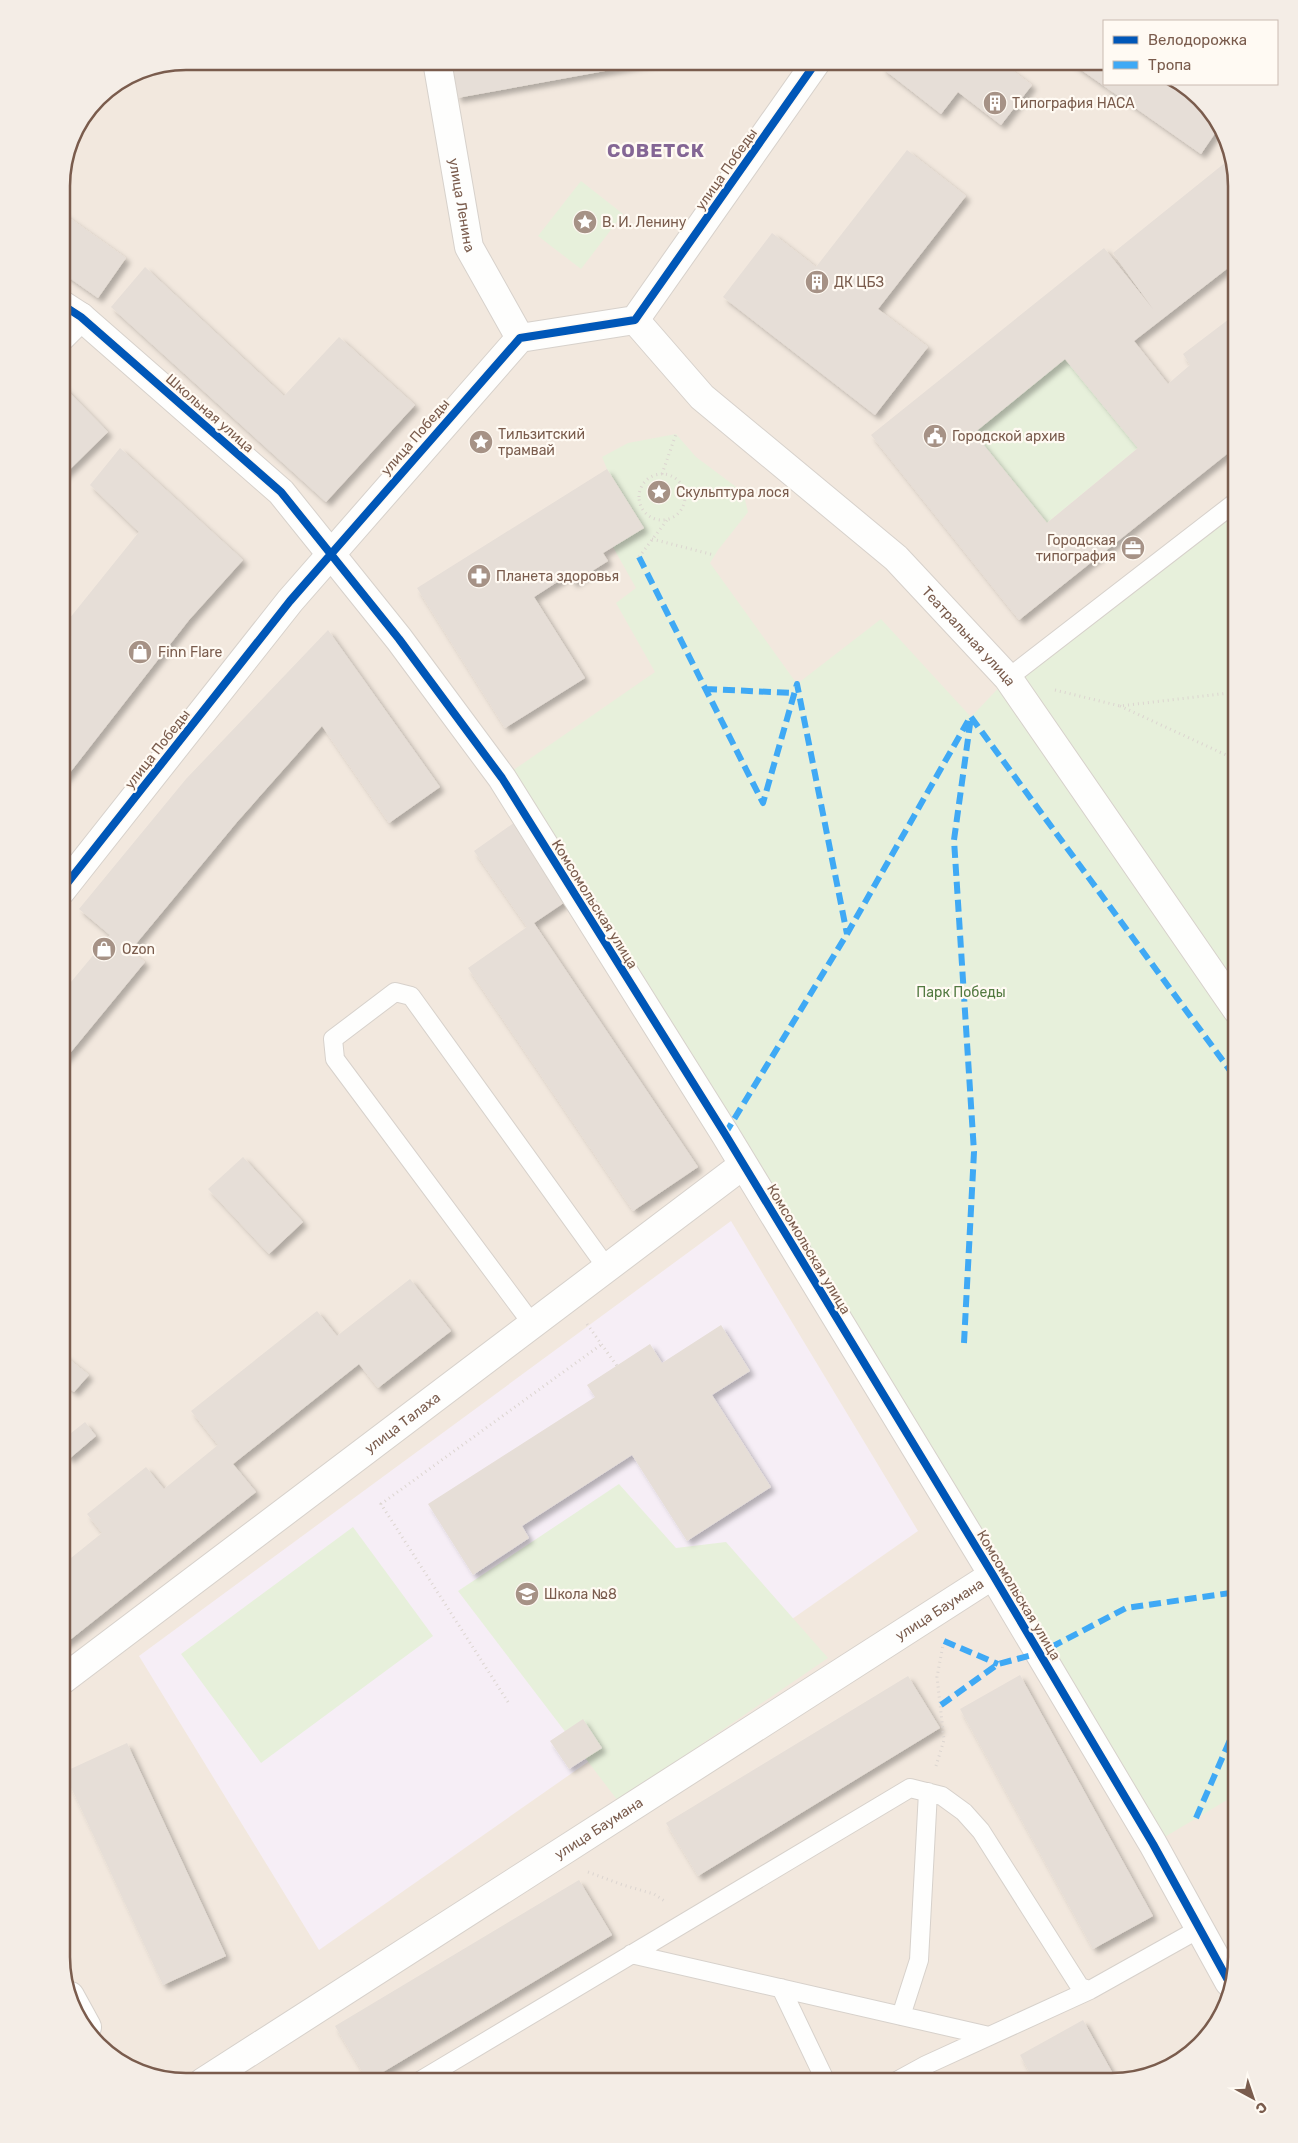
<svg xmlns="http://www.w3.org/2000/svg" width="1298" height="2143" font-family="Rubik,sans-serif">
  <defs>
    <filter id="shadow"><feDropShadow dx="4.5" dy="4.5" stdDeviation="2.5" flood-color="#0004"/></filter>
  </defs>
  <rect width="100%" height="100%" fill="#f9f5f0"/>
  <path fill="#f2e8de" d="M186,61L1104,62V84H1183L1224,131L1237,186V1957L1216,2026L1167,2069L1112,2082L178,2081L116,2061L74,2012L61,1957L62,178L71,138L98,98L138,71Z"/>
  <path fill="#f6eef6" d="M731,1221L918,1531L319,1950L139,1656Z"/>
  <path fill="#e7f0db" d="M581,181L623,214L581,269L538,236Z
    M1065,359L1138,448L1047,523L974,433Z
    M676,434L696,457L743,492L748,512L718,550L710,563L797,684L881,619L971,717L1008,678L1237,501V1794L1153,1844L502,778L655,672L616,603L636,588L613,547L644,528L607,469L602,457L628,443Z
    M619,1484L676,1548L726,1542L828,1658L618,1801L458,1591Z
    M353,1527L433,1636L261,1763L181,1654Z"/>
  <path fill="#e6ded7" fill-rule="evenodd" filter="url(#shadow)" d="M450,61H654V62L457,98Z
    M887,61L1001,62L1032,85L1001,125L958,92L941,114L882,68Z
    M1070,62H1104V84H1183L1220,126L1201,154Z
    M907,150L966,196L878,309L928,347L875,415L723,297L772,233L816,267Z
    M1226,162L1233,171L1237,186V261L1134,341L1168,384L1190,365L1183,354L1237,313V446L1019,620L871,435L1104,248L1153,309L1113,253ZM1065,359L1138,448L1047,523L974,433Z
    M61,212L126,258L98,298L61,272Z
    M145,267L284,396L339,337L415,405L326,502L111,307Z
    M61,384L108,432L61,478Z
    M120,448L243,560L189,620L61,784V629L139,532L90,485Z
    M607,469L644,528L603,553L608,561L573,583L568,575L534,597L585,678L505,728L417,588Z
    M328,630L440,787L389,823L322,726L237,822L130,951L145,962L61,1064V994L110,935L79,909L186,779Z
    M518,820L571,898L534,923L698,1167L633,1211L468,968L527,927L474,851Z
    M243,1157L303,1222L269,1254L208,1189Z
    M410,1279L451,1331L378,1388L359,1364L233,1464L256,1492L61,1647V1566L102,1533L87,1514L146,1467L164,1489L218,1445L191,1411L317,1311L337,1336Z
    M721,1325L750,1371L712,1395L771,1487L687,1541L632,1455L522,1526L529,1538L473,1575L428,1504L595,1397L587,1385L650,1344L662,1363Z
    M61,1353L89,1375L74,1392L61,1382Z
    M85,1422L96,1436L69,1459L61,1450V1441Z
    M1020,1675L1153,1916L1093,1949L960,1709Z
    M908,1676L940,1728L698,1876L666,1823Z
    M583,1719L602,1748L569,1769L550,1741Z
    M127,1743L226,1956L163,1985L64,1772Z
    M579,1880L612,1935L368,2081L335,2026Z
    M1083,2020L1117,2081L1035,2082L1020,2055Z"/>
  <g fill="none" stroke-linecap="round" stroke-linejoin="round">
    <g stroke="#d7d1cb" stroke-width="20">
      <path id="lane" d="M1008,678L1237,501
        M533,1325L335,1059L333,1039L395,992L411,996L607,1268
        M631,1954L989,2036
        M781,1988L826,2082
        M901,2016L919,1960L928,1792
        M418,2082L910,1788L942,1796L964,1812L981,1831L1080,1987L1090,1990L1199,1929
        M895,2082L926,2065L1090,1990"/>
    </g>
    <g stroke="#d7d1cb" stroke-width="30">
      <g id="street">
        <path id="s1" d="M437,61L469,247L520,338"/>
        <path d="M61,304L81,317L281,492L399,639L502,778L725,1134L993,1575L1153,1844L1229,1982"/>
        <path id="s2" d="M635,320L702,397L896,558L1008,678L1237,1010"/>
        <path d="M61,337L81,317"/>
        <path d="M61,891L290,601L520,338L635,320L817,61"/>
        <path id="s3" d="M61,1681L743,1165"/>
        <path d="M70,1996L87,2027"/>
        <path id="s4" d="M203,2082L993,1575"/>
      </g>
    </g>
    <path stroke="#dcd5d0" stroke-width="3" stroke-dasharray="1 4" stroke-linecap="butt" d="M662,474L676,434
      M639 497a23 23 0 1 1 46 0a23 23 0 1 1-46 0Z
      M652,539L714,555
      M639,557L667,520
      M1055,690L1120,706L1237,692
      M1120,706L1237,760
      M587,1324L617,1366
      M508,1702L381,1504L602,1344
      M936,1766L944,1740L937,1677L943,1645
      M588,1872L623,1885L654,1894L666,1902"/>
    <use href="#lane" stroke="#fefefd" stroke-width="18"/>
    <use href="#street" stroke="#fefefd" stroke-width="28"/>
    <path stroke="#3fa9f5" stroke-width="6" stroke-dasharray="12 6" stroke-linecap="butt" d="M639,557L763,803L797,684L847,934
      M705,689L794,693
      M971,717L1237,1080
      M725,1134L847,934L968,721
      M964,1343L974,1152L954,840L971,717
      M944,1641L998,1664
      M941,1705L998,1664L1040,1653L1126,1608L1237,1592
      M1196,1818L1237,1724"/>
    <g stroke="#fffaf3" stroke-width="11">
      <path id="cycleway" d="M61,304L81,317L281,492L399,639L502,778L725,1134L993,1575L1153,1844L1229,1982
        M61,891L290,601L520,338L635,320L817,61"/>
    </g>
    <use href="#cycleway" stroke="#0057b8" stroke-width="8"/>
  </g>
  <defs>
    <g id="building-disc" transform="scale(1.25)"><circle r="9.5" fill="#a69286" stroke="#fffaf3"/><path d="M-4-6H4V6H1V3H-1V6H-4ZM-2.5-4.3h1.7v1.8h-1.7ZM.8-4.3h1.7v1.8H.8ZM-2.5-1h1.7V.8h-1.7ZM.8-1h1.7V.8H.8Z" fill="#fff"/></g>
    <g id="sight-disc" transform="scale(1.25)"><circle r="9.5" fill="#a69286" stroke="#fffaf3"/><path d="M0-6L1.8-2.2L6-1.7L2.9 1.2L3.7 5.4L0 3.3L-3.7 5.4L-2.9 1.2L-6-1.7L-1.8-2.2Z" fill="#fff"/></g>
    <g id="civic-disc" transform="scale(1.25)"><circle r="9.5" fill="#a69286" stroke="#fffaf3"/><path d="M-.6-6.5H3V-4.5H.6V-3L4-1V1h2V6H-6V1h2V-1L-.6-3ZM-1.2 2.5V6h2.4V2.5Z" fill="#fff"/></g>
    <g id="office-disc" transform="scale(1.25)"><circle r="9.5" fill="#a69286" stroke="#fffaf3"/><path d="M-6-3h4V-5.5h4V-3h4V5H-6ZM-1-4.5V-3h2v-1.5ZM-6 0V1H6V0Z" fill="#fff"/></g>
    <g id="pharmacy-disc" transform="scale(1.25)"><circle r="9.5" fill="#a69286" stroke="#fffaf3"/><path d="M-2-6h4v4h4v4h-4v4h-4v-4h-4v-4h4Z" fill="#fff"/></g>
    <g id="shop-disc" transform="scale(1.25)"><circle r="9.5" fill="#a69286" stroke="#fffaf3"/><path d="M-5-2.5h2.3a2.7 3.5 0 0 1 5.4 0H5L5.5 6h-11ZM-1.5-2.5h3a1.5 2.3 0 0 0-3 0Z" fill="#fff"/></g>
    <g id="school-disc" transform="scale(1.25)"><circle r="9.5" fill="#a69286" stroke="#fffaf3"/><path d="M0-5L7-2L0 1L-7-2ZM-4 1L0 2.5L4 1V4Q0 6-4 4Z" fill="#fff"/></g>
  </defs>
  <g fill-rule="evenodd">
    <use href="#building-disc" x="995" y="103"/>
    <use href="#sight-disc" x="585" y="222"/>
    <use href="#building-disc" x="817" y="282"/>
    <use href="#civic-disc" x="935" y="436"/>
    <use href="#sight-disc" x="481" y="442"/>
    <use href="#sight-disc" x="659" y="492"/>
    <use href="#office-disc" x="1133" y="548"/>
    <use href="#pharmacy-disc" x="479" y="576"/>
    <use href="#shop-disc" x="140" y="652"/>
    <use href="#shop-disc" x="104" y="949"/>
    <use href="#school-disc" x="527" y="1594"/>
  </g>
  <g text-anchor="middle" stroke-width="4.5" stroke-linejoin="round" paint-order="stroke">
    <g font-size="14" fill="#7a5c4d" stroke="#fffaf3" text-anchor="start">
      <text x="1012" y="108">Типография НАСА</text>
      <text x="602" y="227">В. И. Ленину</text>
      <text x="834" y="287">ДК ЦБЗ</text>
      <text x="498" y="439">Тильзитский<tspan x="498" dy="16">трамвай</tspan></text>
      <text x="952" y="441">Городской архив</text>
      <text x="676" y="497">Скульптура лося</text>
      <text x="1116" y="545" text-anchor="end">Городская<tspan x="1116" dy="16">типография</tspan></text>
      <text x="496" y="581">Планета здоровья</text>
      <text x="158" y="657">Finn Flare</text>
      <text x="122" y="954">Ozon</text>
      <text x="544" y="1599">Школа №8</text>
    </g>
    <g font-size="14" fill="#7a5c4d" stroke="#fffaf3">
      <text transform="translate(726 169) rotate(-55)" y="5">улица Победы</text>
      <text dy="5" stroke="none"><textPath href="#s1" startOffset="146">улица Ленина</textPath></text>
      <text transform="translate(210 413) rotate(41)" y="5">Школьная улица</text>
      <text transform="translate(415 437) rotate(-49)" y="5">улица Победы</text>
      <text dy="5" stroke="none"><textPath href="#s2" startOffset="461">Театральная улица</textPath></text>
      <text transform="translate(157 749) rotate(-52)" y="5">улица Победы</text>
      <text transform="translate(595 904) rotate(58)" y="5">Комсомольская улица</text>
      <text transform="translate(809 1249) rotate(59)" y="5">Комсомольская улица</text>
      <text dy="5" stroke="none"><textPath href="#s3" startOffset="428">улица Талаха</textPath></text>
      <text transform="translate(1019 1595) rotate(59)" y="5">Комсомольская улица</text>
      <text dy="5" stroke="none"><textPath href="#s4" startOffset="875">улица Баумана</textPath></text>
      <text dy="5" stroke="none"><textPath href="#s4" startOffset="470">улица Баумана</textPath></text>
    </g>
    <g font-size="14" fill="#537a41" stroke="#fffaf3">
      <text x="961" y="997">Парк Победы</text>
    </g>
    <g font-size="19" font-weight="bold" letter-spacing="1" fill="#846695" stroke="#fffaf3">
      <text x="656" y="157">СОВЕТСК</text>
    </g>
  </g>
  <path d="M0 0H1298V2143H0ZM186 70H1112A116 116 0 0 1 1228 186V1957A116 116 0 0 1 1112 2073H186A116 116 0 0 1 70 1957V186A116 116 0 0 1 186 70Z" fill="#f4ede6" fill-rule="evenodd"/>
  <path fill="none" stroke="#7a5c4d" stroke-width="2.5" d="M186 70H1112A116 116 0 0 1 1228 186V1957A116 116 0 0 1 1112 2073H186A116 116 0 0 1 70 1957V186A116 116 0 0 1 186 70Z"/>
  <rect x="1103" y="20" width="175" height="65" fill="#fffaf3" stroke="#cabbb1"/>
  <rect x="1113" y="36" width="25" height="8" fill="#0057b8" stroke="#cabbb1"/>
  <text x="1148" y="45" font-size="15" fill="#7a5c4d">Велодорожка</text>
  <rect x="1113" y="61" width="25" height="8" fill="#3fa9f5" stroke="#cabbb1"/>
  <text x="1148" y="70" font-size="15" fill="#7a5c4d">Тропа</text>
  <g transform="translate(1253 2098) rotate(140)" stroke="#fffaf3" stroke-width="4" paint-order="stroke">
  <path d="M0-4L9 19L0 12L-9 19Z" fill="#7a5c4d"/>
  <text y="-8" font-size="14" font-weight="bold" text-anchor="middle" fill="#7a5c4d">С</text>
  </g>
</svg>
